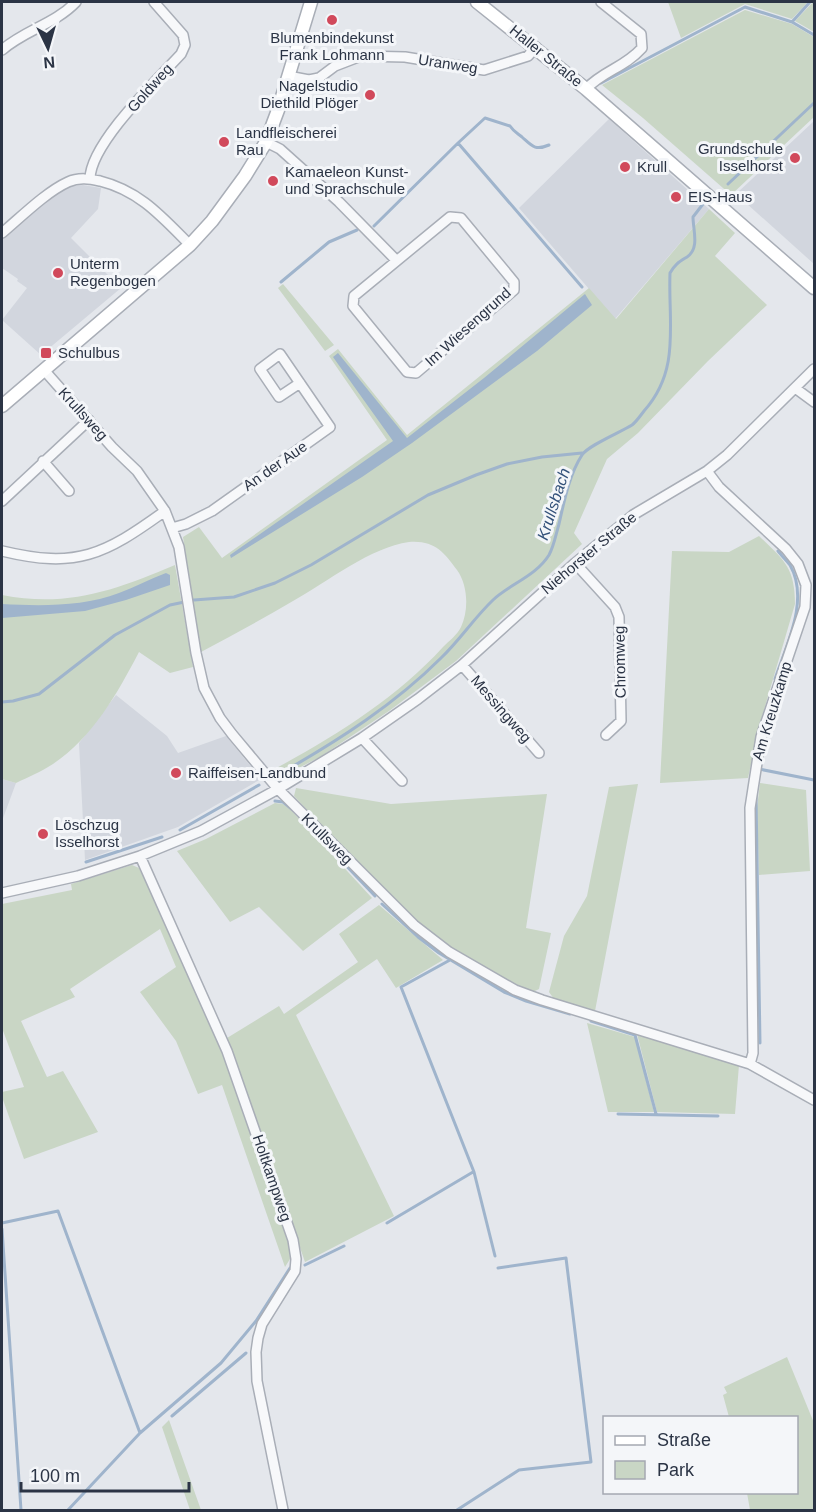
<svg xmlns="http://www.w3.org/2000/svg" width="816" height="1512" font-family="Helvetica,sans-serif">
  <rect width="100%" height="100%" fill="#e4e7ec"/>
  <path fill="#d2d6de" d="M609,119L709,209L615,319L519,208Z
    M814,121V264L736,194Z
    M83,185L101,188L98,209L71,238L121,288L41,355L2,320L27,288L17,281L18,279L2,268V237L62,190L72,186Z
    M116,695L167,736L178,753L226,736L261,779L178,827L85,860L79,743Z
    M2,779L16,783L2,821Z"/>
  <path fill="#c9d6c5" d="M668,2H808L792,19L745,4L681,38Z
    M813,2H814V32L795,21Z
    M745,10L792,24L814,37V117L731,195L643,118L602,85Z
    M709,209L735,233L715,256L767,305L708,361L638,433L607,459L574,533L582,544L456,661L389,711L320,757L287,774L271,771C332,738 396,699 443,647C449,641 458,634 461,627C469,610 468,585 457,570C444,552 434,540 409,542C371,547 327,582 293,601C263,619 232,635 201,652L183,537L199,527L222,558L387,440L329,356L338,349L407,435L589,288L616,319Z
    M283,284L334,345L325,351L278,288Z
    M759,536C784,560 795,568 795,604L759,727L748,778L660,783L672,551L729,552Z
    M175,565L193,667L170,673L139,652C117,694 93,737 53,764C41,772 28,777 16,783L2,779V595C67,608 116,590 175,565Z
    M760,783L806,790L810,871L759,875L757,808Z
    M638,784L595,1011L554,999L549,992L564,936L587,896L609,787Z
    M296,788L391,804L547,794L526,928L551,933L539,989L533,992C505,981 477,965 452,949C395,913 341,845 294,796Z
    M275,803L283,804L290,809L372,898L303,951L259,907L230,922L177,851L206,839Z
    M132,865L139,868L171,933L222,1051L289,1241L290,1259L285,1267L222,1085L198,1094L176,1041L140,992L176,967L160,929L70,989L75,997L21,1021L47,1077L63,1071L98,1132L24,1159L2,1097V1092L24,1087L2,1028V904L72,890L71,884Z
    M379,905L443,960L396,988L377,959L296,1015L394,1216L305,1262L227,1038L279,1006L284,1014L358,962L339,934Z
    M587,1023L635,1037L654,1112H608Z
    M637,1034L739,1065L735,1114L657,1112Z
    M787,1357L814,1423V1510H750L747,1493L796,1492V1418L729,1417L723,1395L727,1393L724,1387Z
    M169,1420L201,1510H190L162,1427Z"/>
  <path fill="#9fb4cc" d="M585,294L592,305L537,351L412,443L362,477L231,558L230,555L393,441L333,357L338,353L407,438L484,378Z
    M166,573L170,575V585L126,600L85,611L2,618V604C39,606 83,607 119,593C135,587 150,579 166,573Z"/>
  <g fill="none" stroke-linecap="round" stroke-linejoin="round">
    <path stroke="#9fb4cc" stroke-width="3" d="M792,22L810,2
      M601,83L745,7L792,22L814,35
      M458,143L485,118L510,126C514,132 517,133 522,137C532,146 535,151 549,145
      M728,184L814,103
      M374,226L458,143L582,287
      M281,282L329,242L357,230
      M775,679C786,646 810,600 790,565C786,560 781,555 778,551
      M2,702L13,701L39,694L115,635L170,605L194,600L234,597L275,583L311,565L428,495L476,475L507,464L542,457L582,453
      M759,769L814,780
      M283,772C339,740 395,704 441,658C460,640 474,618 493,600C510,584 536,576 549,555C554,546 556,534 559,524C564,502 569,475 582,455C587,446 621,432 632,425C637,421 640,416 644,411C681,370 668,323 670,273C675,264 679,262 687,257C700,248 693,230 693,217L703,204
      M756,796L760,1043
      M275,801L283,802L293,810
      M300,817L375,896
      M180,830L259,785
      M86,862L162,837
      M382,904L418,937L439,953L504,992L526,1001L570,1014
      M450,960L401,987L474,1172L495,1256
      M591,1021L635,1035L656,1114
      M618,1114L718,1116
      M2,1223L58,1211L140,1433
      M387,1223L473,1172
      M2,1229L21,1510
      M305,1265L344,1246
      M172,1416L246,1353
      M68,1510L140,1433L221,1363L256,1321L290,1268
      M457,1510L519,1470L591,1462L566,1258L498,1268"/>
    <g stroke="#a9aeb7" stroke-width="12">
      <path id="street" d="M2,50C25,30 55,24 76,2
        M288,76L309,80L319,78L335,66L361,56L405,57L484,70L528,56L536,47
        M586,89C604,70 624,68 642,48L641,34L601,2
        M266,142L280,149L339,202L396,260
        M90,179C90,144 157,80 181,54L185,45L183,35L154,2
        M450,217L461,218L514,282V290L416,373L407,372L353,306L354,296Z
        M2,233C21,217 46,192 68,182C79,177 90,179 100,181C140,191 162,217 190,245
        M44,370L112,447L137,471L165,511L179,547L196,653L204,688L220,718L232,734L278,789L414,925L449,952L515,990L542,1000L750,1064L814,1100
        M795,388L814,402
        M43,461L69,491
        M707,471L719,487L786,549L798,564L806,585L805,607L761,737L750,808L753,1053L750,1064
        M2,501L89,420
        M172,528L186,524L212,511L330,427L280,354L260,369L279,397L300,383
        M2,551C77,569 104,555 165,511
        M575,563L615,607L619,617L621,721L606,735
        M462,665L539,753
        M362,738L402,781
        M140,856L227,1051L293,1240L296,1259L295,1271L262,1324L258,1338L256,1352L257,1381L283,1510
        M2,893L78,876L140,856L201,831L278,789L362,738L418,699L462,665L575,563L633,515L707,471L727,455L814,369"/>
    </g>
    <g stroke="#a9aeb7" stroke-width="15">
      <path id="secondary" d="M477,2L586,89L814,288
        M2,406L190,245L212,221L245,176L266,142L278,110L311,2"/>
    </g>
    <use href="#street" stroke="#f7f8fa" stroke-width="9"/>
    <use href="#secondary" stroke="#fff" stroke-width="12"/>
  </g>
  <g fill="#d1495b" stroke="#f4f6f9" stroke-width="2">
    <circle cx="332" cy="20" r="6"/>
    <circle cx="370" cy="95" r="6"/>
    <circle cx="224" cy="142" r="6"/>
    <circle cx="795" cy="158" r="6"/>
    <circle cx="625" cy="167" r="6"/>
    <circle cx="273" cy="181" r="6"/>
    <circle cx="676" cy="197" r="6"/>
    <circle cx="58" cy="273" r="6"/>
    <rect x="40" y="347" width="12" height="12" rx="3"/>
    <circle cx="176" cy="773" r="6"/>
    <circle cx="43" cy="834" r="6"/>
  </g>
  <g text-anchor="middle" stroke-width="6" stroke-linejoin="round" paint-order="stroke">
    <g font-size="15" fill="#2b3445" stroke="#f4f6f9" text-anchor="start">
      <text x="332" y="43" text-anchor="middle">Blumenbindekunst<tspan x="332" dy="17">Frank Lohmann</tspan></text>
      <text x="358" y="91" text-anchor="end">Nagelstudio<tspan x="358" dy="17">Diethild Plöger</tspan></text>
      <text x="236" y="138">Landfleischerei<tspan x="236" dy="17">Rau</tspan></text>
      <text x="783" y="154" text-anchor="end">Grundschule<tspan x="783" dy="17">Isselhorst</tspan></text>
      <text x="637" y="172">Krull</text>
      <text x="285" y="177">Kamaeleon Kunst-<tspan x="285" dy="17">und Sprachschule</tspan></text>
      <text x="688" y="202">EIS-Haus</text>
      <text x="70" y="269">Unterm<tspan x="70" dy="17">Regenbogen</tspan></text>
      <text x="58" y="358">Schulbus</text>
      <text x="188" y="778">Raiffeisen-Landbund</text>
      <text x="55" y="830">Löschzug<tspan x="55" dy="17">Isselhorst</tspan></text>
    </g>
    <g font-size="15" fill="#2b3445" stroke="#f4f6f9">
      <text transform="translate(546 56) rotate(39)" y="5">Haller Straße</text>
      <text transform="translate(448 64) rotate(9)" y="5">Uranweg</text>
      <text transform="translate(150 88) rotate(-48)" y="5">Goldweg</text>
      <text transform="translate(468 327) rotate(-42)" y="5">Im Wiesengrund</text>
      <text transform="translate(83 414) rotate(48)" y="5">Krullsweg</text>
      <text transform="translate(275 466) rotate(-35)" y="5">An der Aue</text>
      <text transform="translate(589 553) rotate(-40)" y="5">Niehorster Straße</text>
      <text transform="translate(620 662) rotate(-91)" y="5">Chromweg</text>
      <text transform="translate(501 709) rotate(49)" y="5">Messingweg</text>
      <text transform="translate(772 711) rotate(-73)" y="5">Am Kreuzkamp</text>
      <text transform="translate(327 839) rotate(45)" y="5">Krullsweg</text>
      <text transform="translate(272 1178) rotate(71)" y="5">Holtkampweg</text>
    </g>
    <g font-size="16" font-style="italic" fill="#34527a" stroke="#f4f6f9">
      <text transform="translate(553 504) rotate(-72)" y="6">Krullsbach</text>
    </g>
  </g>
  <rect width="816" height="1512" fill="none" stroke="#2b3445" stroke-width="6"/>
  <rect x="603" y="1416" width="195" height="78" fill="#f4f6f9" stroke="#a4a8b1" stroke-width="1.5"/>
  <rect x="615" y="1436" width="30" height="9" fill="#ffffff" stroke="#a4a8b1" stroke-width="1.5"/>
  <text x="657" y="1446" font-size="18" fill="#2b3445">Straße</text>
  <rect x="615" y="1461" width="30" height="18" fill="#c9d6c5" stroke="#a4a8b1" stroke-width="1.5"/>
  <text x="657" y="1476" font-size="18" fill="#2b3445">Park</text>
  <g transform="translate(48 48) rotate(175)" stroke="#f4f6f9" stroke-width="4.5" paint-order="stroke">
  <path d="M0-4.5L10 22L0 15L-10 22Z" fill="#2b3445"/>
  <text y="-9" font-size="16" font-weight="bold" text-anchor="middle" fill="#2b3445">N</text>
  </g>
  <path d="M21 1482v9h168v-9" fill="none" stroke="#2b3445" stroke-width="3"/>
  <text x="30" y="1482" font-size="18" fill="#2b3445" stroke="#f4f6f9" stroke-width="4.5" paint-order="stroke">100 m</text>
</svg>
